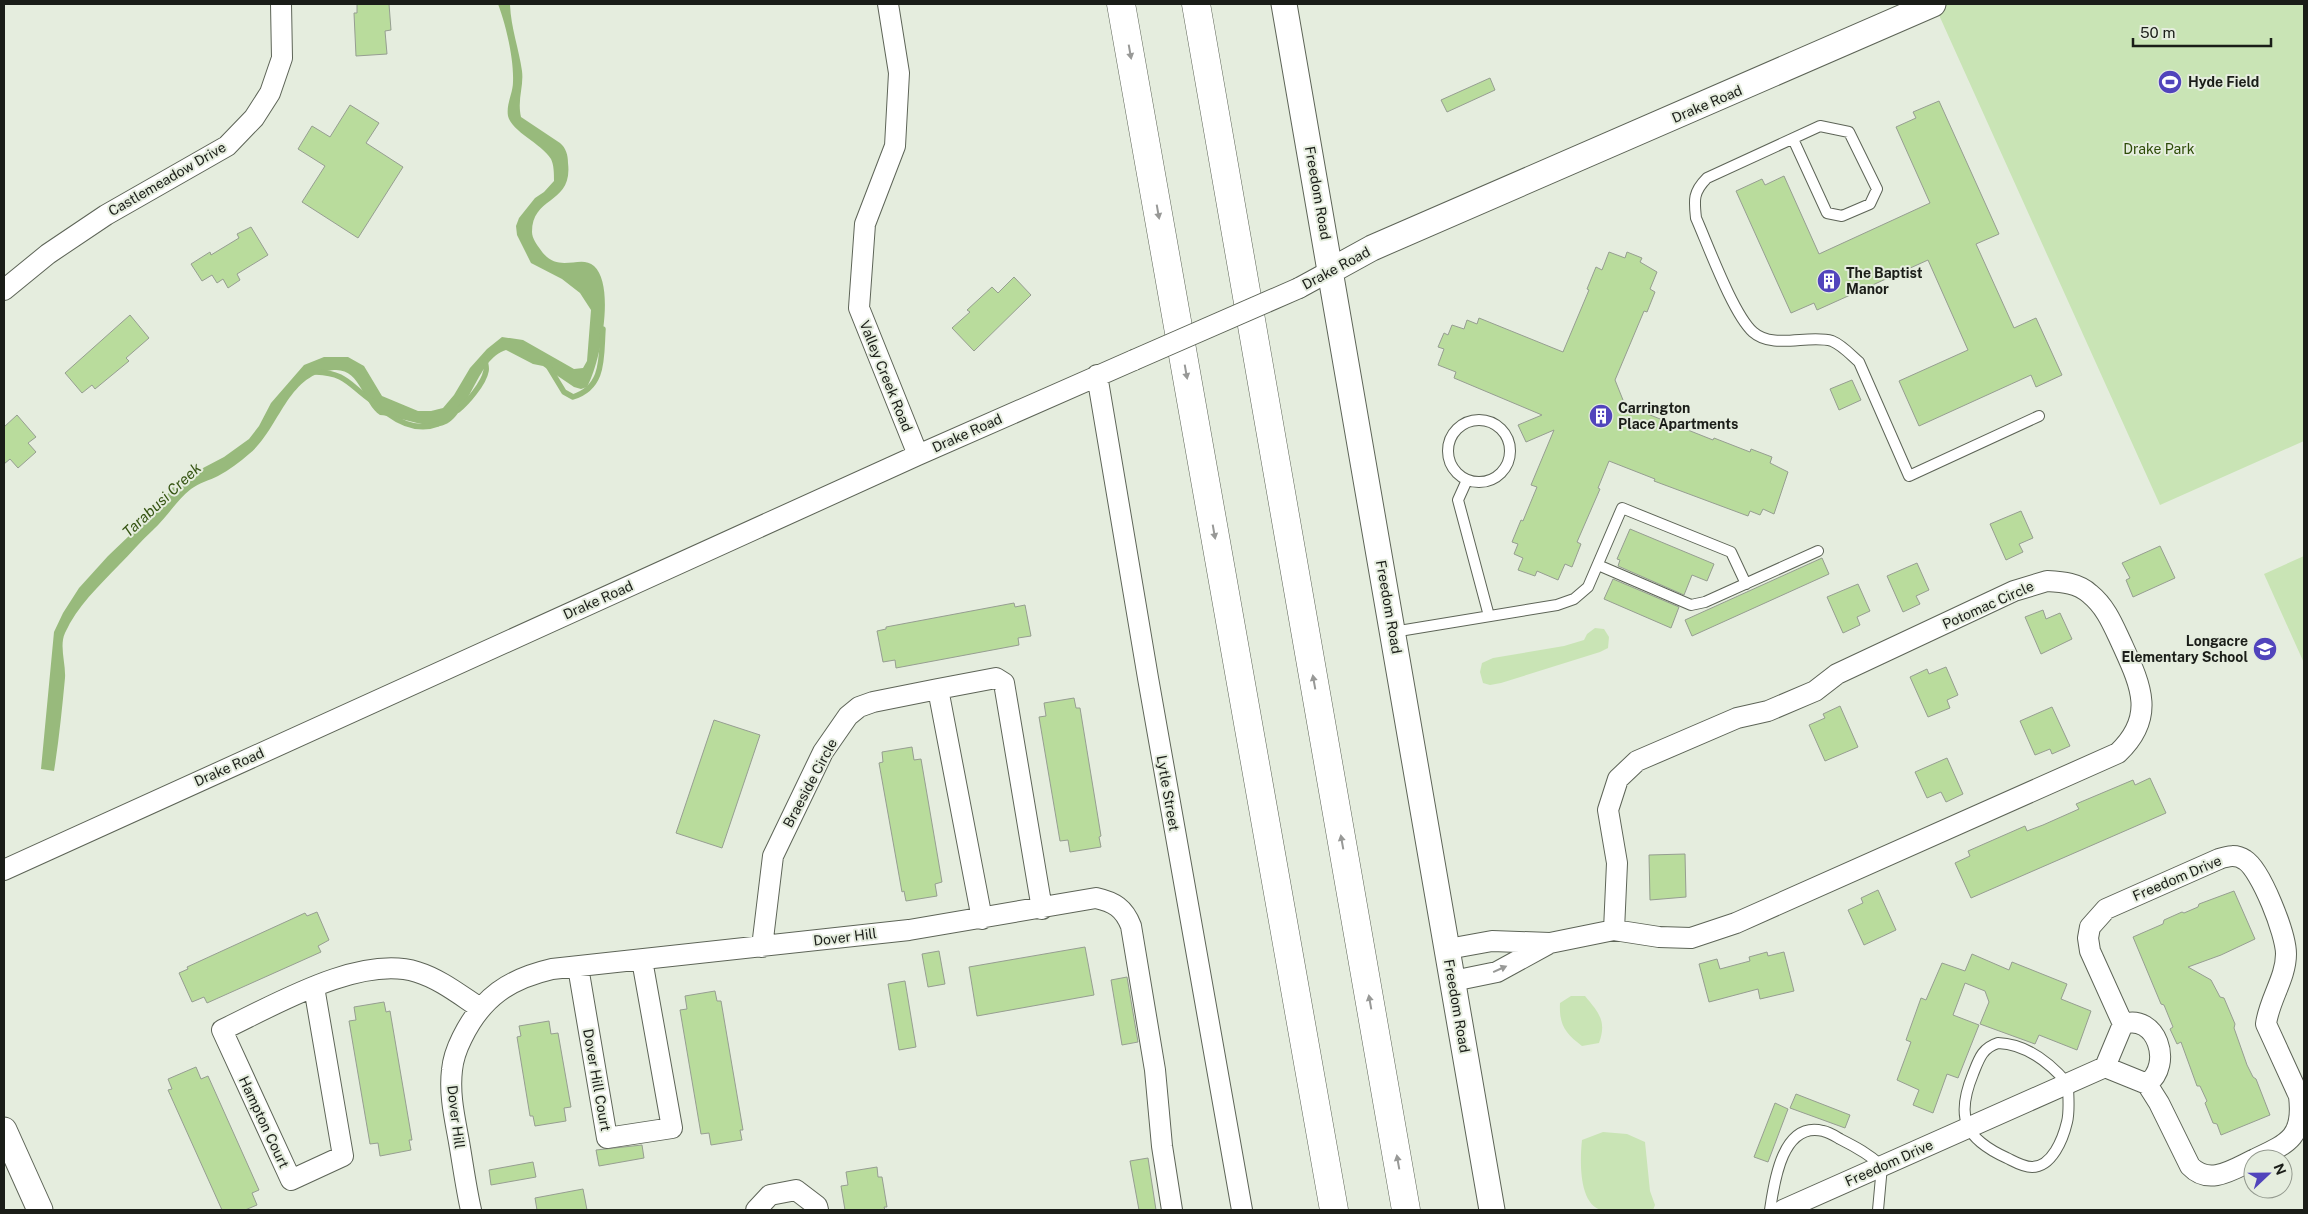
<svg xmlns="http://www.w3.org/2000/svg" width="2308" height="1214" font-family="'Public Sans',sans-serif">
  <rect width="100%" height="100%" fill="#e5edde"/>
  <path fill="#c9e4b5" d="M1934,4H2304V441L2160,505Z
    M2304,556V663L2264,574Z
    M1595,628L1604,629L1609,637L1608,648L1600,652L1501,683L1490,685L1483,683L1480,672L1482,663L1493,658L1564,646L1584,640L1587,634Z
    M1571,996H1585C1599,1013 1607,1021 1599,1043L1582,1046C1565,1033 1559,1025 1560,1003Z
    M1603,1132L1627,1134L1645,1142L1650,1191L1655,1205L1653,1210C1637,1210 1617,1214 1602,1210C1578,1205 1580,1158 1582,1140Z"/>
  <path fill="#98ba7c" d="M498,4H509L510,5C511,28 519,49 522,71C524,87 517,99 521,117L560,143C566,148 568,155 568,163C573,205 532,195 532,232C532,238 537,245 540,249C558,276 580,253 594,266C616,286 600,364 587,387L581,389L574,387L543,366L533,364L506,350C476,358 468,422 440,426C428,428 397,416 380,415C363,404 361,368 334,370C287,373 280,429 249,454C240,462 229,470 218,476C210,480 199,483 191,489C176,501 167,517 153,530C141,541 130,554 119,565C99,586 77,606 65,633C59,646 66,664 65,678C62,709 59,740 54,771L41,769L54,632L63,613L79,588L108,556L153,513L173,487L184,478L224,457L249,439L259,426L271,403L304,365L324,357H348L364,366L382,396L418,411H431L443,408L454,395L470,368L487,349L502,337L523,340L574,369L583,368L587,361L591,310L580,293L562,279L531,263L517,235L516,226L519,218L535,198L544,192L554,181C554,174 554,165 551,159C541,143 512,132 508,116C506,104 513,93 513,82C514,59 506,25 498,4Z"/>
  <g fill="none" stroke-linecap="round" stroke-linejoin="round">
    <path stroke="#98ba7c" stroke-width="5.5" d="M547,364L564,392L573,397C605,387 601,357 603,329
      M316,372C346,373 349,385 372,401
      M458,410C467,403 484,383 486,371C487,367 485,363 485,360
      M387,413C402,424 420,431 438,424"/>
  </g>
  <path fill="#b9dc9c" stroke="#969e91" d="M357,4H389L391,30L385,31L387,54L356,56L354,13H357Z
    M1490,78L1495,90L1447,112L1441,100Z
    M1939,101L1999,234L1976,244L2014,328L2036,318L2062,375L2036,387L2031,375L1919,426L1899,381L1968,350L1928,260L1817,310L1814,303L1791,313L1736,191L1762,179L1765,185L1784,176L1819,254L1930,203L1896,127L1916,118L1913,112Z
    M350,105L379,123L366,143L403,167L358,238L302,202L325,166L298,149L312,126L330,137Z
    M251,227L268,255L237,274L240,280L228,288L223,279L217,283L212,275L202,281L191,264L210,252L211,255L239,238L237,234Z
    M1609,252L1625,258L1627,252L1642,258L1640,262L1657,272L1650,289L1655,292L1647,312L1644,311L1615,380L1625,405L1713,440L1714,438L1750,452L1751,449L1772,457L1770,463L1788,472L1774,514L1763,509L1760,515L1750,511L1748,516L1654,481L1655,479L1609,461L1598,488L1600,489L1577,542L1581,544L1572,567L1565,564L1558,580L1537,571L1535,576L1518,570L1523,558L1514,554L1518,544L1512,542L1521,520L1523,521L1537,487L1531,485L1554,430L1526,442L1518,425L1542,415L1454,378L1456,372L1438,365L1444,349L1438,347L1444,333L1448,335L1452,325L1464,329L1467,320L1477,324L1479,318L1563,352L1589,290L1587,289L1596,267L1602,270Z
    M1014,277L1031,295L974,351L952,328L970,312L967,310L992,287L998,293Z
    M130,315L149,338L126,358L129,361L95,389L92,385L82,393L65,373Z
    M1852,380L1861,400L1839,410L1830,389Z
    M17,415L36,437L28,443L36,452L18,468L10,459L4,464V427Z
    M2021,511L2033,538L2019,544L2023,552L2006,560L1990,524Z
    M1630,529L1714,564L1707,581L1692,575L1684,595L1618,566L1620,560L1617,559Z
    M2160,546L2175,578L2133,597L2126,580L2130,578L2122,563Z
    M1822,558L1829,574L1692,636L1685,620Z
    M1917,563L1929,590L1916,596L1920,604L1903,612L1887,576Z
    M1613,579L1679,607L1671,628L1604,599Z
    M1858,584L1870,611L1857,617L1860,625L1843,633L1827,597Z
    M1014,603L1015,607L1025,605L1031,636L1018,638L1019,645L896,668L895,660L883,662L877,631L886,629V627Z
    M2043,610L2046,619L2060,613L2072,639L2041,654L2025,617Z
    M1946,667L1958,695L1947,700L1950,708L1928,717L1910,677L1927,669L1929,674Z
    M1074,698L1076,708H1080L1101,836L1099,837L1101,847L1070,852L1068,840L1060,841L1039,717L1046,716L1044,703Z
    M1840,706L1858,747L1825,761L1809,725L1825,718L1823,714Z
    M2052,707L2070,746L2052,754L2050,749L2035,755L2020,721Z
    M714,720L760,735L722,848L676,833Z
    M912,747L914,760L921,759L942,882L935,884L937,896L906,901L904,891L902,892L879,763L883,762L882,752Z
    M1947,758L1963,794L1946,802L1941,792L1927,798L1915,772Z
    M2150,778L2166,813L1971,898L1955,863L1970,856L1968,851L2025,826L2027,831L2043,825L2079,809L2076,804L2133,780L2135,785Z
    M1685,854L1686,897L1650,900L1649,855Z
    M1878,890L1896,930L1864,945L1848,910L1863,903L1861,898Z
    M2234,891L2255,939L2221,955L2188,967L2211,980L2220,997L2224,998L2235,1024L2234,1028L2247,1065L2253,1077L2256,1079L2270,1115L2221,1135L2217,1124L2213,1123L2205,1103L2207,1101L2200,1086H2197L2181,1042L2177,1044L2170,1029L2173,1027L2164,1005L2161,1004L2133,937L2163,924L2164,920L2182,912L2184,913L2198,907L2199,904Z
    M317,912L329,940L318,946L321,952L207,1003L204,997L192,1002L179,973L188,969L187,967L305,913L307,916Z
    M1085,947L1094,995L977,1016L969,967Z
    M939,951L945,984L928,987L922,954Z
    M1767,952L1768,956L1784,952L1794,991L1760,999L1758,989L1709,1002L1699,964L1717,959L1720,969L1750,961L1749,957Z
    M1972,954L2009,970L2012,962L2067,984L2061,999L2091,1011L2077,1050L2039,1035L2035,1044L1980,1024L1989,1002L1985,991L1965,983L1953,1015L1979,1025L1958,1078L1947,1074L1933,1113L1913,1105L1919,1090L1897,1080L1911,1042L1906,1040L1921,998L1926,1000L1942,963L1965,971Z
    M1127,977L1138,1042L1122,1045L1111,980Z
    M905,981L916,1047L899,1050L888,984Z
    M715,991L717,1001H721L743,1130H740L742,1140L711,1145L709,1133L701,1134L680,1010L687,1009L685,996Z
    M384,1002L386,1012L390,1011L412,1140H409L411,1150L380,1156L378,1143L370,1144L349,1021L356,1020L354,1007Z
    M549,1021L551,1034L558,1033L571,1107L564,1108L566,1121L535,1126L533,1116H530L517,1037L521,1036L519,1026Z
    M196,1067L201,1079L208,1076L259,1190L252,1193L257,1205L245,1210H222L168,1090L172,1089L168,1079Z
    M1796,1094L1850,1115L1845,1128L1790,1108Z
    M1775,1103L1788,1109L1768,1162L1754,1157Z
    M642,1145L644,1158L599,1166L596,1150Z
    M1148,1158L1156,1210H1139L1130,1161Z
    M533,1162L536,1177L491,1185L489,1170Z
    M877,1167L878,1177H882L887,1207H884L885,1210H845L841,1186L848,1185L846,1172Z
    M583,1189L587,1210H537L535,1198Z"/>
  <g fill="none" stroke-linecap="round" stroke-linejoin="round">
    <g stroke="#5d6457" stroke-width="12">
      <path id="service" d="M1793,139L1827,213L1842,216L1870,204L1877,189L1849,132L1820,126L1707,178C1693,192 1694,200 1696,218C1708,245 1733,314 1753,332C1773,350 1809,334 1832,341C1842,345 1851,355 1859,362L1909,476L2039,416
        M1448 451a31 31 0 1 1 62 0a31 31 0 1 1-62 0Z
        M1467,480L1458,500L1489,616
        M1598,565L1691,605L1705,602L1818,551
        M1393,632L1557,605L1574,599L1588,587L1622,508L1731,552L1746,584
        M1998,1043C2026,1044 2050,1063 2068,1084C2068,1096 2070,1110 2067,1122C2063,1139 2052,1167 2032,1167C2023,1167 2015,1162 2007,1158C1965,1139 1955,1118 1973,1074C1979,1059 1982,1048 1998,1043Z
        M1770,1210C1774,1183 1782,1121 1823,1131C1829,1132 1835,1136 1840,1139C1856,1147 1869,1154 1882,1166L1878,1210"/>
    </g>
    <g stroke="#5d6457" stroke-width="22">
      <path id="minor" d="M888,4L899,73L895,146L865,224L859,308L918,455
        M1299,288L1332,270
        M4,290L48,254L106,215L227,146L254,118L270,93L282,58L281,4
        M1097,375L1148,678L1242,1210
        M2047,581C2063,582 2078,583 2090,594C2106,607 2113,625 2121,642C2140,684 2157,716 2118,753L1736,923L1691,938L1659,937L1614,930L1617,863L1608,810L1618,779L1637,761L1737,718L1768,711L1815,691L1837,674L2014,591Z
        M938,689L996,678L1004,683L1042,909
        M4,870L918,455L1134,360
        M762,947L773,856L823,752L848,716L859,707L873,702L938,689L982,919
        M1448,949L1492,941L1550,943L1614,930
        M578,967L607,1138L672,1128L642,960
        M1453,981L1497,972L1550,943
        M314,987L343,1156L291,1180L222,1030C273,1006 360,954 417,972C440,979 460,995 480,1008
        M2123,1024L2090,951L2088,938L2090,927L2106,909L2219,859C2228,856 2236,854 2245,860C2261,870 2286,934 2286,954C2286,978 2269,1000 2266,1024L2299,1096C2304,1137 2289,1143 2255,1159
        M2147,1084L2159,1103L2190,1166C2209,1186 2232,1170 2253,1160
        M471,1210C466,1188 463,1165 459,1142C455,1119 449,1095 452,1070C453,1059 457,1048 462,1038C482,997 509,979 552,969L909,930L1096,898C1114,902 1124,908 1131,926L1155,1070L1162,1146L1172,1210
        M756,1210L770,1195L796,1190L817,1206L818,1210
        M1783,1210L2105,1067L2123,1024C2156,1013 2174,1064 2147,1084L2105,1067"/>
    </g>
    <g stroke="#5d6457" stroke-width="27">
      <path id="tertiary" d="M1284,4L1492,1210
        M1332,270L1372,248L1933,4
        M4,1130L40,1210"/>
    </g>
    <g stroke="#5d6457" stroke-width="29">
      <path id="motorway" d="M1121,4L1334,1210
        M1196,4L1406,1210"/>
    </g>
    <use href="#service" stroke="#fff" stroke-width="10"/>
    <use href="#minor" stroke="#fff" stroke-width="20"/>
    <use href="#tertiary" stroke="#fff" stroke-width="25"/>
    <use href="#motorway" stroke="#fff" stroke-width="28"/>
    <g stroke="#5d6457" stroke-width="22" stroke-linecap="butt">
      <path id="minor-bridge" d="M1134,360L1299,288"/>
    </g>
    <use href="#minor-bridge" stroke="#fff" stroke-width="20"/>
  </g>
  <defs><path id="oneway-solid" d="M-6-.8H1V-3.2L6.5 0L1 3.2V.8H-6Z" transform="scale(1.25)"/></defs>
  <g fill="#989997">
    <use href="#oneway-solid" transform="translate(1130 52) rotate(80)"/>
    <use href="#oneway-solid" transform="translate(1158 212) rotate(80)"/>
    <use href="#oneway-solid" transform="translate(1186 372) rotate(80)"/>
    <use href="#oneway-solid" transform="translate(1214 532) rotate(80)"/>
    <use href="#oneway-solid" transform="translate(1314 682) rotate(-100)"/>
    <use href="#oneway-solid" transform="translate(1342 842) rotate(-100)"/>
    <use href="#oneway-solid" transform="translate(1500 969) rotate(-24)"/>
    <use href="#oneway-solid" transform="translate(1370 1002) rotate(-100)"/>
    <use href="#oneway-solid" transform="translate(1398 1162) rotate(-100)"/>
  </g>
  <defs>
    <g id="stadium-disc" transform="scale(1.25)"><circle r="9.5" fill="#5144bc" stroke="#e5edde"/><path d="M0-5a6.5 5 0 1 0 0 10a6.5 5 0 1 0 0-10ZM-3.5-1.8h7v3.6h-7Z" fill="#fff"/></g>
    <g id="building-disc" transform="scale(1.25)"><circle r="9.5" fill="#5144bc" stroke="#e5edde"/><path d="M-4-6H4V6H1V3H-1V6H-4ZM-2.5-4.3h1.7v1.8h-1.7ZM.8-4.3h1.7v1.8H.8ZM-2.5-1h1.7V.8h-1.7ZM.8-1h1.7V.8H.8Z" fill="#fff"/></g>
    <g id="school-disc" transform="scale(1.25)"><circle r="9.5" fill="#5144bc" stroke="#e5edde"/><path d="M0-5L7-2L0 1L-7-2ZM-4 1L0 2.5L4 1V4Q0 6-4 4Z" fill="#fff"/></g>
  </defs>
  <g fill-rule="evenodd">
    <use href="#stadium-disc" x="2170" y="82"/>
    <use href="#building-disc" x="1829" y="281"/>
    <use href="#building-disc" x="1601" y="416"/>
    <use href="#school-disc" x="2265" y="649"/>
  </g>
  <g text-anchor="middle" stroke-width="4" stroke-linejoin="round" paint-order="stroke">
    <g font-size="14" font-weight="bold" fill="#1a1d18" stroke="#e5edde" text-anchor="start">
      <text x="2188" y="87">Hyde Field</text>
      <text x="1846" y="278">The Baptist<tspan x="1846" dy="16">Manor</tspan></text>
      <text x="1618" y="413">Carrington<tspan x="1618" dy="16">Place Apartments</tspan></text>
      <text x="2248" y="646" text-anchor="end">Longacre<tspan x="2248" dy="16">Elementary School</tspan></text>
    </g>
    <g font-size="14" fill="#1a1d18" stroke="#e5edde">
      <text transform="translate(1707 104) rotate(-23)" y="5">Drake Road</text>
      <text transform="translate(167 179) rotate(-30)" y="5">Castlemeadow Drive</text>
      <text transform="translate(1318 193) rotate(80)" y="5">Freedom Road</text>
      <text transform="translate(1336 268) rotate(-28)" y="5">Drake Road</text>
      <text transform="translate(886 376) rotate(68)" y="5">Valley Creek Road</text>
      <text transform="translate(967 433) rotate(-24)" y="5">Drake Road</text>
      <text transform="translate(598 600) rotate(-24)" y="5">Drake Road</text>
      <text transform="translate(1988 605) rotate(-24)" y="5">Potomac Circle</text>
      <text transform="translate(1389 607) rotate(80)" y="5">Freedom Road</text>
      <text transform="translate(229 767) rotate(-24)" y="5">Drake Road</text>
      <text transform="translate(810 783) rotate(-62)" y="5">Braeside Circle</text>
      <text transform="translate(1168 793) rotate(80)" y="5">Lytle Street</text>
      <text transform="translate(2177 878) rotate(-23)" y="5">Freedom Drive</text>
      <text transform="translate(845 937) rotate(-7)" y="5">Dover Hill</text>
      <text transform="translate(1457 1006) rotate(80)" y="5">Freedom Road</text>
      <text transform="translate(597 1080) rotate(80)" y="5">Dover Hill Court</text>
      <text transform="translate(456 1117) rotate(83)" y="5">Dover Hill</text>
      <text transform="translate(264 1122) rotate(65)" y="5">Hampton Court</text>
      <text transform="translate(1889 1163) rotate(-24)" y="5">Freedom Drive</text>
    </g>
    <g font-size="14" fill="#2e4c08" stroke="#e5edde">
      <text x="2159" y="154">Drake Park</text>
    </g>
    <g font-size="15" font-style="italic" fill="#355412" stroke="#e5edde">
      <text transform="translate(162 500) rotate(-43)" y="5">Tarabusi Creek</text>
    </g>
  </g>
  <rect width="2308" height="1214" fill="none" stroke="#1a1d18" stroke-width="10"/>
  <g transform="translate(2268 1174) rotate(68)"><circle r="24" fill="#e5edde" stroke="#949a8f"/>
  <path d="M0-4L9 19L0 12L-9 19Z" fill="#5144bc"/>
  <text y="-8" font-size="14" font-weight="bold" text-anchor="middle" fill="#1a1d18">N</text>
  </g>
  <path d="M2133 38v8h138v-8" fill="none" stroke="#1a1d18" stroke-width="2.5"/>
  <text x="2140" y="38" font-size="15" fill="#1a1d18" stroke="#e5edde" stroke-width="4" paint-order="stroke">50 m</text>
</svg>
